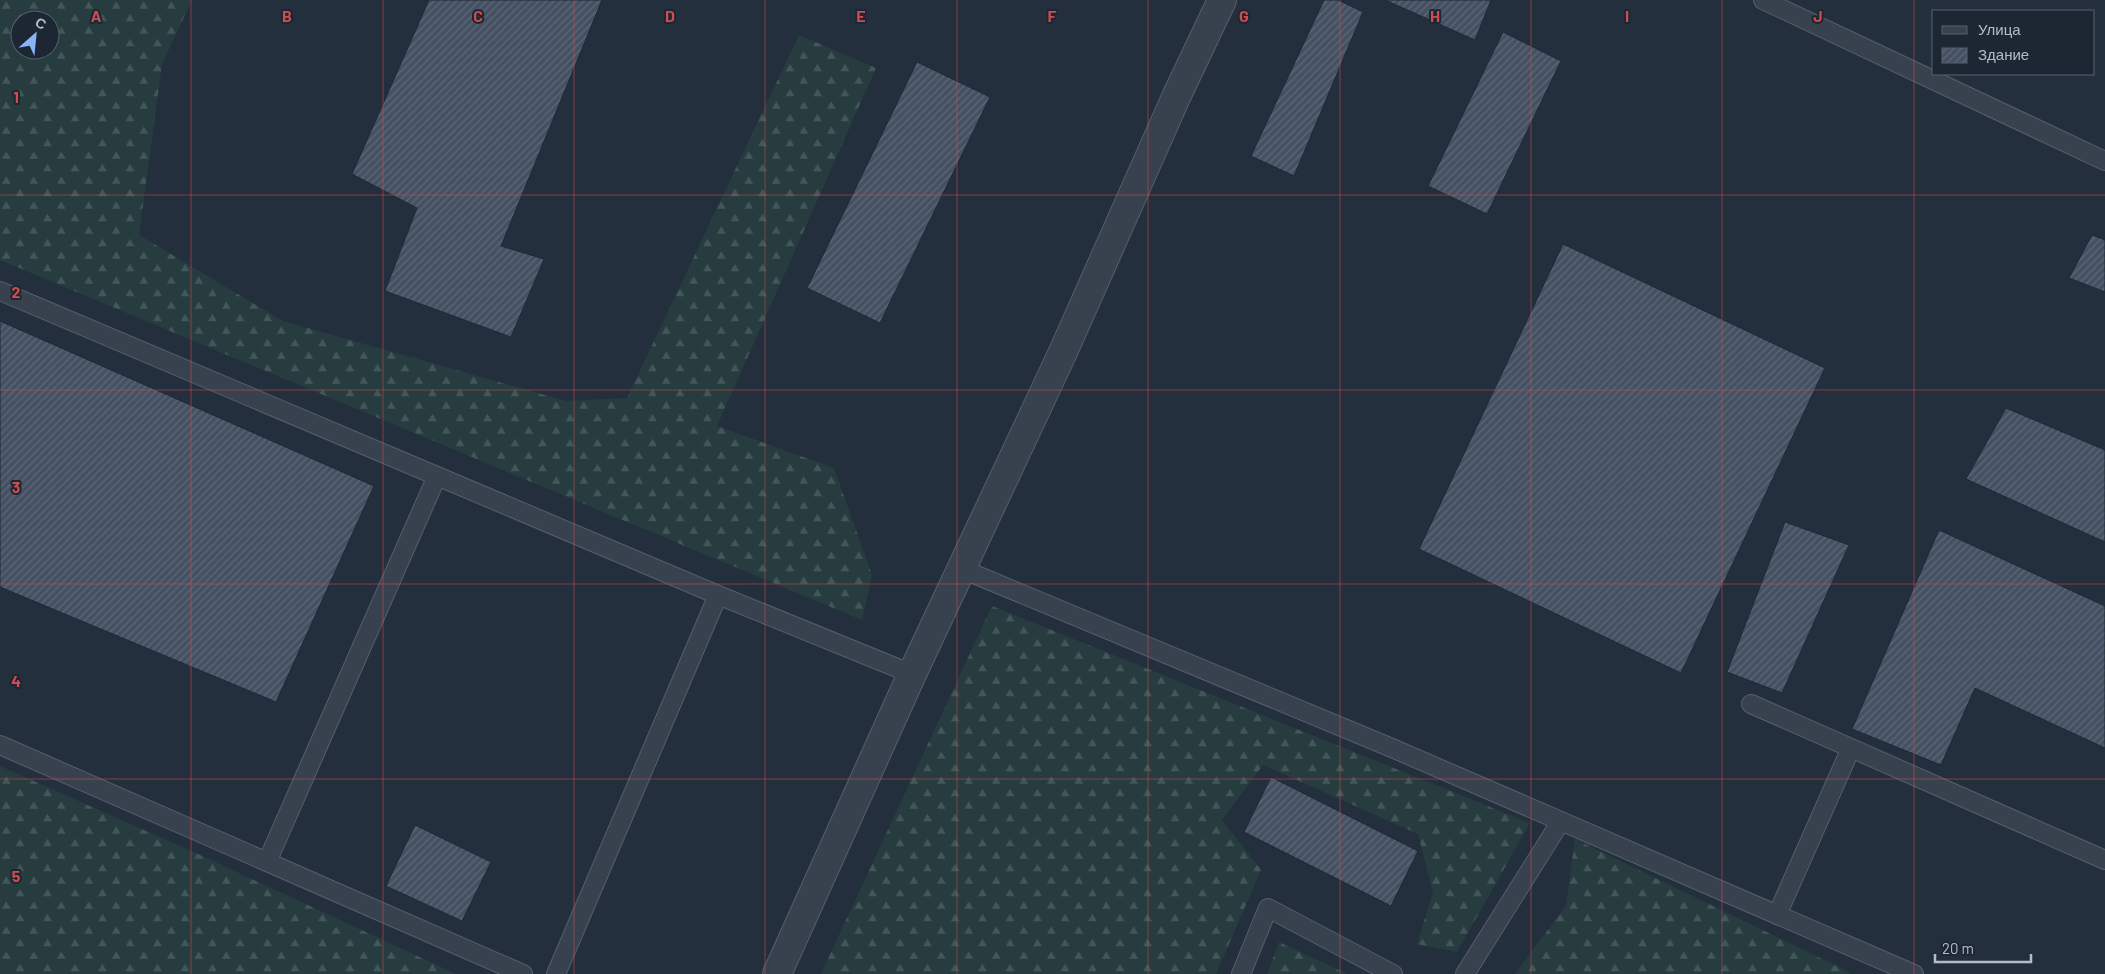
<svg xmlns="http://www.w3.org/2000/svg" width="2105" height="974" font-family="Barlow,sans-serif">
  <defs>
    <pattern id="forest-firs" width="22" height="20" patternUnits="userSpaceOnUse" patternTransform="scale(1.25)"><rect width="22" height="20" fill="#263c3f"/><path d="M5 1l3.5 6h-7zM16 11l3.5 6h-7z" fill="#435659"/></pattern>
    <pattern id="building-hatch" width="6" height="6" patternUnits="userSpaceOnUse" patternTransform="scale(1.25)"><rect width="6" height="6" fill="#455162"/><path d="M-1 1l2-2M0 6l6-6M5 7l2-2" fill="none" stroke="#5d6877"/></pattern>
  </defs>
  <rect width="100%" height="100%" fill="#242f3e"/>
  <path fill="url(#forest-firs)" fill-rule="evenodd" d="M0,0H192L162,64L139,235L283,321L566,401L627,398L799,35L876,68L717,426L834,468L872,575L862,620L0,260ZM20,20H50V50H20Z
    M992,606L1530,823L1457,952L1417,944L1433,892L1418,834L1263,765L1222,820L1261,870L1216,974H821Z
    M0,766L200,855L456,974H0Z
    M1575,839L1843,969L1851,974H1515L1566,906Z
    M1279,942L1347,974H1267Z"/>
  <path fill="url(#building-hatch)" stroke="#1f2835" d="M429,0H602L501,246L544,259L511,337L385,291L417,208L352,174Z
    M1324,0H1338L1363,12L1294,176L1251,156Z
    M1385,0H1491L1475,40Z
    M1503,32L1561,61L1487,214L1428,186Z
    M917,62L990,97L880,323L807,288Z
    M2092,235L2105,240V292L2069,278Z
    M1563,244L1825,368L1681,673L1419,549Z
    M0,321L374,486L276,702L0,587Z
    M2006,408L2105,450V542L1966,479Z
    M1785,522L1849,545L1782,693L1727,672Z
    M1939,530L2105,606V748L1975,688L1941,765L1852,729Z
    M1271,777L1418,851L1391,906L1244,832Z
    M415,825L491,862L462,921L386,886Z"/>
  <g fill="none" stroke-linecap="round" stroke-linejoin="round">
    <g stroke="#565f6c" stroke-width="20">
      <path id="lane" d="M1763,0L2105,161
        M0,291L718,595L912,674
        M962,569L1392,748L1914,974
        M1751,704L2105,860
        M0,745L523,974
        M267,862L437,476
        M1777,915L1851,748
        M556,974L718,595
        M1241,974L1268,908L1393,974
        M1465,974L1561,821"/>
    </g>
    <g stroke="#565f6c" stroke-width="30">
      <path id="street" d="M777,974L912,674L1063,352L1177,95L1222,0"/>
    </g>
    <use href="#lane" stroke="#38414e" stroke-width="18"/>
    <use href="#street" stroke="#38414e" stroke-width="28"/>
  </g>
  <path fill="none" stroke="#ce4d50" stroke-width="1" stroke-opacity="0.55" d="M191,0V974M383,0V974M574,0V974M765,0V974M957,0V974M1148,0V974M1340,0V974M1531,0V974M1722,0V974M1914,0V974M0,195H2105M0,390H2105M0,584H2105M0,779H2105"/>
  <g font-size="16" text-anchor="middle" font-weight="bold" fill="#ce4d50" stroke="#1d2633" stroke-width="4" stroke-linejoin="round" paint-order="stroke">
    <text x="96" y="22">A</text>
    <text x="287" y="22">B</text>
    <text x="478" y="22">C</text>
    <text x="670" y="22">D</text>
    <text x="861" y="22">E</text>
    <text x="1052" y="22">F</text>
    <text x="1244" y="22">G</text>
    <text x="1435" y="22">H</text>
    <text x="1627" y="22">I</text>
    <text x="1818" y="22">J</text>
    <text x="16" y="103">1</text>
    <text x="16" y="298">2</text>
    <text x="16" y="493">3</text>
    <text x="16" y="687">4</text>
    <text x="16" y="882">5</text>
  </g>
  <rect x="1932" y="10" width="162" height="65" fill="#1d2633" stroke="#59626f"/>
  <rect x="1942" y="26" width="25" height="8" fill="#38414e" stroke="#59626f"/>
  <text x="1978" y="35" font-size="15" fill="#b4bcc9">Улица</text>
  <rect x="1942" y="48" width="25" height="15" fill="url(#building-hatch)" stroke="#59626f"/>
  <text x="1978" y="60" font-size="15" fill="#b4bcc9">Здание</text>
  <g transform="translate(35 35) rotate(27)"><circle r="24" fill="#1d2633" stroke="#59626f"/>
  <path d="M0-4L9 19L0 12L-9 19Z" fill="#8ab4f8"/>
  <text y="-8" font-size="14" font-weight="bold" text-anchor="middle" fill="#b4bcc9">С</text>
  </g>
  <path d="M1935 954v8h96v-8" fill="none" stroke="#b4bcc9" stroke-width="2.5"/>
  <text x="1942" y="954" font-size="15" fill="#b4bcc9" stroke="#1d2633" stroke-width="4" paint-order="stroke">20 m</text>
</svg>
